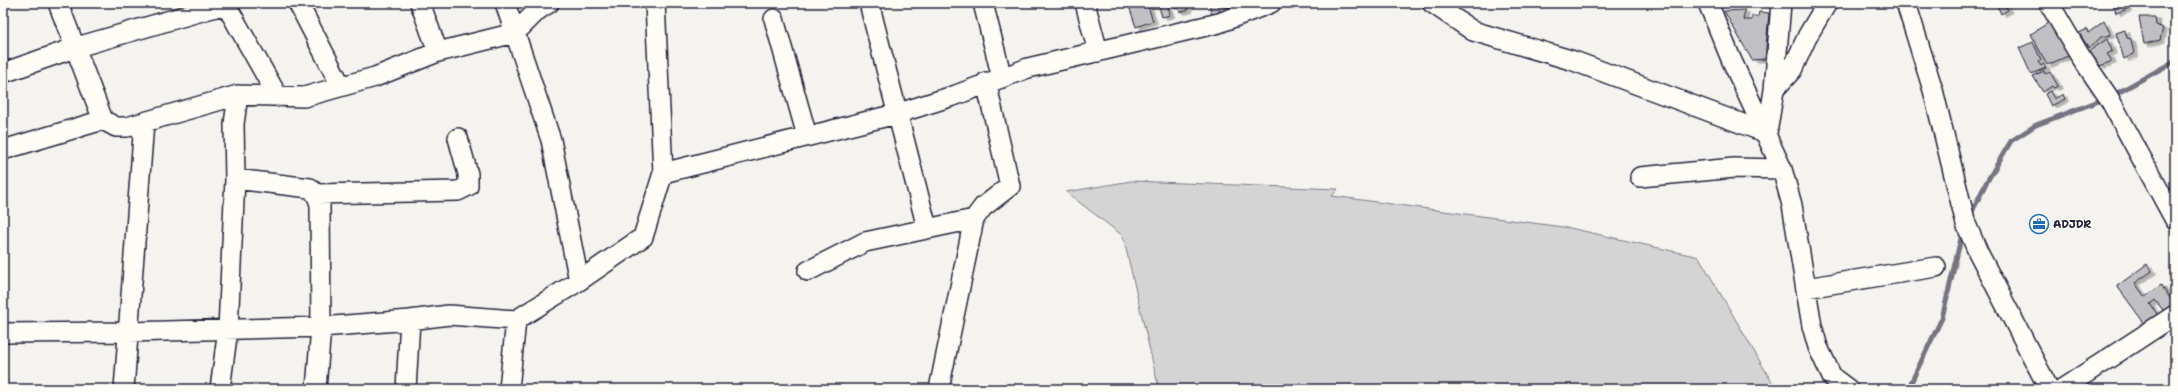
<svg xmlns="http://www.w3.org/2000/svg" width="2178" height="392" font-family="'Shantell Sans',sans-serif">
  <defs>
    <filter id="shadow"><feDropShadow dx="4.5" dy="2.5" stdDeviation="0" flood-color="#0004"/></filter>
  </defs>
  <rect width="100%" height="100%" fill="#f4f3ef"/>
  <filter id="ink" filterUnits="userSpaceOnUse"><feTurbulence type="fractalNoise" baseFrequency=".025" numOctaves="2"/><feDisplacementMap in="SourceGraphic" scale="8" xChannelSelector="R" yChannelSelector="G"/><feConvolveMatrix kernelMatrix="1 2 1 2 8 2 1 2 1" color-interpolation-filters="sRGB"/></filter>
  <g filter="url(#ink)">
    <path fill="#d5d4d5" stroke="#7c7b88" d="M1131,181L1338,189L1332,196L1570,228L1699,257L1776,389H1159L1123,236L1066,192Z"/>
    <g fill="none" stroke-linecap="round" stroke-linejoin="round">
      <path stroke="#757582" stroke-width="5" d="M2112,96L2175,61
        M1970,216L1986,183L2011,141L2036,125L2104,99
        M1908,389L1942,318L1963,230"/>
    </g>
    <path fill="#c0bfc2" stroke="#22223b" filter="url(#shadow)" d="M1128,3H1147L1153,21L1136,27Z
      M1158,3H1167L1170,15L1162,17Z
      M1173,3H1186L1188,10L1180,12L1178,8L1175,9Z
      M1209,3H1218L1220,13L1212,15Z
      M1223,3H1233L1234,6L1224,8Z
      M1996,3H2002L2008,10L2001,14Z
      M2113,3H2126L2128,9L2116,13Z
      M1745,10L1743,20H1752V15L1758,17L1759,12L1769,13L1765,59L1752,60L1724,11Z
      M2139,17H2155L2156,25L2163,28L2160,40L2144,44Z
      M2054,19L2077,52L2047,65L2031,34Z
      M2104,21L2111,35L2101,37L2089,48L2079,33L2087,29L2088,33Z
      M2125,30L2127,38L2131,39L2134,54L2124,59L2116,33Z
      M2107,39L2112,51L2107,54L2112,61L2100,66L2089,51Z
      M2033,42L2041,60L2038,62L2041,66L2044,64L2046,68L2031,74L2019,48Z
      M2044,71L2045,74L2050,72L2058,86L2054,88L2052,86L2043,92L2033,76Z
      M2050,91L2054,99L2063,94L2065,99L2051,106L2045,94Z
      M2147,264L2152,271L2135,283L2145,297L2161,285L2175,305V308L2166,314L2155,300L2150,304L2159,317L2147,327L2117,286Z"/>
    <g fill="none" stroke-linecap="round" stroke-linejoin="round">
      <g stroke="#22223b" stroke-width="22">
        <path id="street" d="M58,3L103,120
          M225,3L278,97
          M298,3L341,86
          M420,3L438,52
          M505,3L551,140L579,281
          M869,3L927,228
          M983,3L1002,78
          M1085,3L1098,52
          M1432,3L1473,31L1574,61L1767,133L1774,90L1781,3
          M1708,3L1731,59L1782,169L1792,205L1812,326L1818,347L1832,377L1848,389
          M1906,3L1933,90L1966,224L1978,252L2049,389
          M2049,3L2079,54L2109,98L2175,220
          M774,19L807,136
          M3,73L77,47L226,4
          M1774,90L1792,70L1808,35L1827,3
          M3,150L103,120L116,127H127L238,95L304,97L375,77L438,52L515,33L538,10L549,3
          M663,173L896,114L956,95L1028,68L1219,23L1271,3
          M1640,177L1734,168L1782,169
          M235,179L310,188L316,194L320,204L321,327L316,389
          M316,194L458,191L468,186V174L458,138
          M808,271L865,242L974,219
          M1806,288L1936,267
          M3,333L128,332L321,327L410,320L449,315L516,320L579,281L643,237L663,173L655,3
          M124,389L144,122
          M220,389L228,329L235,179L234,124L238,95
          M406,389L410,320
          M509,389L516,320
          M939,389L974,219L983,207L1010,186L986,82
          M2062,389L2175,315"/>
      </g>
      <use href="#street" stroke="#fdfcf7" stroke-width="19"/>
    </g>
  </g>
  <defs>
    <g id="office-ring" transform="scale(1)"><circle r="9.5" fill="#fdfcf7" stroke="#1f6fb2" stroke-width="1.5"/><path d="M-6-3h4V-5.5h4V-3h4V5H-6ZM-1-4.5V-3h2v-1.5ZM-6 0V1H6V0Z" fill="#1f6fb2"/></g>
  </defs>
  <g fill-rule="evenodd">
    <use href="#office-ring" x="2039" y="224"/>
  </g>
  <g text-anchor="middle" stroke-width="3" stroke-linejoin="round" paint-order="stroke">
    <g font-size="11" font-weight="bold" fill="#22223b" stroke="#fdfcf7" text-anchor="start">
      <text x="2053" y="228">ADJDR</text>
    </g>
  </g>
  <rect width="2178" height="392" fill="none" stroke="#fdfcf7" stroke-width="16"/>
  <rect x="8" y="8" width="2162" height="376" fill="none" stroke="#22223b" stroke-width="1.5" filter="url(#ink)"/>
</svg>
